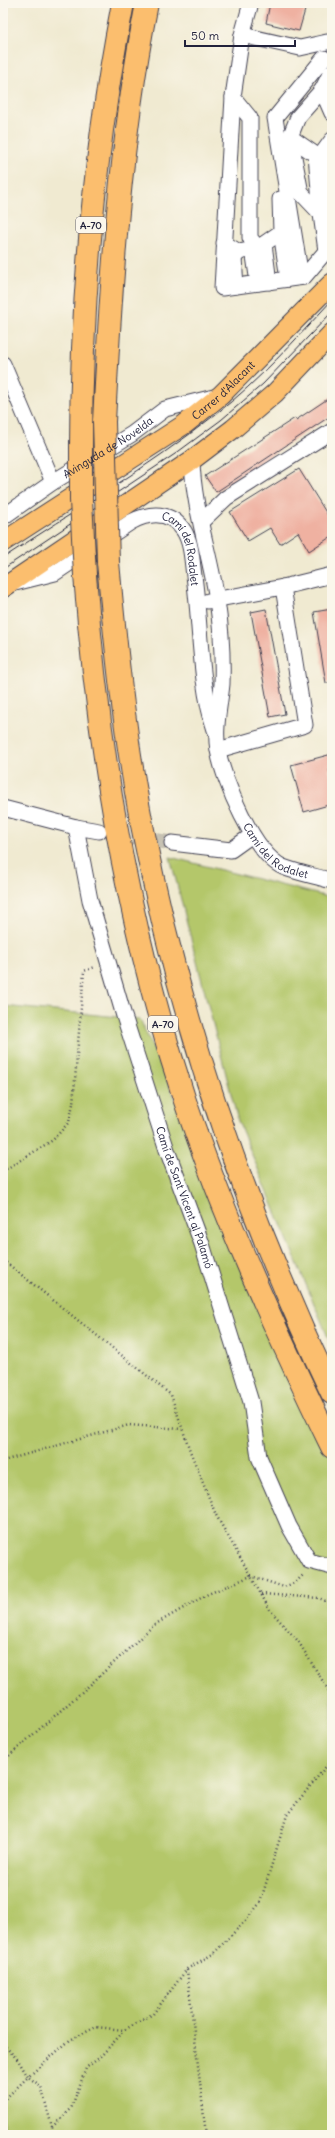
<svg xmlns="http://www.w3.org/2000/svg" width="335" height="2138" font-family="Delius,sans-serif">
  <rect width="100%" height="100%" fill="#fbf7ec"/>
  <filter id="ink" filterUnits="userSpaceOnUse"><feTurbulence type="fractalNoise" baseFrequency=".025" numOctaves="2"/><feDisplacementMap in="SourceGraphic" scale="8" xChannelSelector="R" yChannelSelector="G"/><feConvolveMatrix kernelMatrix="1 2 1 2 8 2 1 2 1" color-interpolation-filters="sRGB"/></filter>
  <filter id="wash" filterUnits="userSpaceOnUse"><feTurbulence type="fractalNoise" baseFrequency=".012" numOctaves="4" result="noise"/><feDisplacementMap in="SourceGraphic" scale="16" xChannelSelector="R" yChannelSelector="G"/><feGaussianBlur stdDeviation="0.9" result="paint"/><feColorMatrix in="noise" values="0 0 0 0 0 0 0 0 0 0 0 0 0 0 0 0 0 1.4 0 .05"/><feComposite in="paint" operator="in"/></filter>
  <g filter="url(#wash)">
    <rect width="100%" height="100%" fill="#f0ead1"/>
    <path fill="#b4c76b" stroke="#6b7453" d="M170,857L332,898V1347L238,1121Z
      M3,1006L140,1019L332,1454V2135H3Z"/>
    <g id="blocks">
      <path fill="#efb1a1" d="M270,3H307L299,31L266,23Z
        M332,396V415L216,492L205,476L295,418L296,420Z
        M299,469L332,522V536L309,551L298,532L280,544L270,528L248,541L230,512Z
        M266,609L285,714L270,717L251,612Z
        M332,609V683H326L314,612Z
        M332,754V769L329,770L332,781V804L304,812L291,765Z"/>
    </g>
  </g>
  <g filter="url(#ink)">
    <use href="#blocks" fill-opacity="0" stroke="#414052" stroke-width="1"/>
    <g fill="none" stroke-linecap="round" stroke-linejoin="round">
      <path stroke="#c7c2b3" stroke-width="15" stroke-dasharray="15 8" stroke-linecap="butt" d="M110,833L172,843"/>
      <g stroke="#414052" stroke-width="17">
        <g id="minor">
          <path d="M251,3L242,35L233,97L222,288L304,277L332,244"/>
          <path d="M242,35L300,48L327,42"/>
          <path d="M331,72L322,90L332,113"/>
          <path d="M322,90L298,117L290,137L301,193L321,214L326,251"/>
          <path d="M233,97L250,118V238L258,248"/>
          <path d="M290,137L316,155L321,214"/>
          <path d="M332,140L324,151L332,213"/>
          <path d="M281,232L288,279"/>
          <path d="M224,243L239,252L258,248L281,232L280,199"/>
          <path d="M264,244L269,282"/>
          <path d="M253,249L258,283"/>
          <path d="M301,277L275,118L324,58"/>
          <path d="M236,286L234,258L239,252"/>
          <path d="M3,364L53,482"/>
          <path id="s1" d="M192,460C193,507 210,553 217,600C221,627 223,656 222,684C220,705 214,729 218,750C223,780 254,854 283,867C298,873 316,876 332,881"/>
          <path id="s2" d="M3,517L53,482L132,434L165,409L218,396"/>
          <path d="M202,521L226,498L332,431"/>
          <path id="s3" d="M15,583L55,573L131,522C150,512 171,511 184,531C192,544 192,562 194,576C201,626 199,682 215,730"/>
          <path d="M208,601L283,587L332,575"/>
          <path d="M218,750L305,725L283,587"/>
          <path d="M3,808L76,827"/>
          <path id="s4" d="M99,831L76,827L90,900L124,1016L167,1150L202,1244L251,1402L259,1457L289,1526L309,1561L332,1567"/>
          <path d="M172,843L231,850L252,835"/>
        </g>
      </g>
      <g stroke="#414052" stroke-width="21">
        <g id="major">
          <path id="s5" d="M3,542L185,424L221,395L332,283"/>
          <path d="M3,588L192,460L233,429L275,393L332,333"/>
        </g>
      </g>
      <g stroke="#414052" stroke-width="24">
        <path id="highway" d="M104,422C111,281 120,142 147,3
          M81,449C81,299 94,151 123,3
          M108,562C116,650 125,738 142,825C180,1023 245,1211 332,1393
          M85,575C98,753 129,931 185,1101C225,1220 277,1334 332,1447"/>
      </g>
      <path stroke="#414052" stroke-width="2.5" stroke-dasharray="1 3" stroke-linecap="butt" d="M3,1171L53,1140L69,1122L73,1104L84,971L95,967
        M3,1260L171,1395L190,1451L216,1515L270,1610L298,1641L332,1696
        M3,1461L129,1425L182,1429
        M261,1594L319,1598L332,1604
        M3,1761L91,1684L154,1625L208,1594L251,1576L284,1587L296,1582L304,1574
        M187,1970L206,2135
        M3,2044L18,2060L28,2077L70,2040L96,2027L124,2030L153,2014L187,1969L213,1954L246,1920L260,1903L287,1815L332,1759
        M3,2101L28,2077L41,2086L52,2127
        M51,2135L52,2127L71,2109L86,2068L99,2058L124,2031"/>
      <use href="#minor" stroke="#fff" stroke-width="15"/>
      <use href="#major" stroke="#fbbe6e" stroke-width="19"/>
      <use href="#highway" stroke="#fbbe6e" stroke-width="22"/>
      <path stroke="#22223b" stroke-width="1" d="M3,558C74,511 149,467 216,414C259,381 295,340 332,300
        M3,569L175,454L221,420L263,384L332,312"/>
      <g stroke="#414052" stroke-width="24" stroke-linecap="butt">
        <path id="highway-bridge" d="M104,422L108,562
          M81,449V500L85,575"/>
      </g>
      <use href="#highway-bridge" stroke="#fbbe6e" stroke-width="22"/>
    </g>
  </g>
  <g text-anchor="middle" stroke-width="3.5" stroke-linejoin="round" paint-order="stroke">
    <g fill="#fbf7ec" stroke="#636270" stroke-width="1">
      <rect x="76" y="217" width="30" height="16" rx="3"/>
      <rect x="148" y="1016" width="30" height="16" rx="3"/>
    </g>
    <g font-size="10" font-weight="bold" fill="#22223b">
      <text x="91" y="229">A-70</text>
      <text x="163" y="1028">A-70</text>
    </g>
    <g font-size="11" fill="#22223b" stroke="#fbf7ec">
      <text dy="4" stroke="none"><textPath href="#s5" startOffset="268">Carrer d'Alacant</textPath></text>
      <text dy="4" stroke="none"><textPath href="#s2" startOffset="126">Avinguda de Novelda</textPath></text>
      <text dy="4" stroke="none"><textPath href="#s3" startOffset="207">Camí del Rodalet</textPath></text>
      <text dy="4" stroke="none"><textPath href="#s1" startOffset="414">Camí del Rodalet</textPath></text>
      <text dy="4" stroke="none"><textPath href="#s4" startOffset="410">Camí de Sant Vicent al Palamó</textPath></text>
    </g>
  </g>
  <rect width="335" height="2138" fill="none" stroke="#fbf7ec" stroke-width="16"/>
  <path d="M185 40v6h110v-6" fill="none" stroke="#22223b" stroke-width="2"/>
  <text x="191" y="40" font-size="12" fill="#22223b" stroke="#fbf7ec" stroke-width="3" paint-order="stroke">50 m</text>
</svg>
